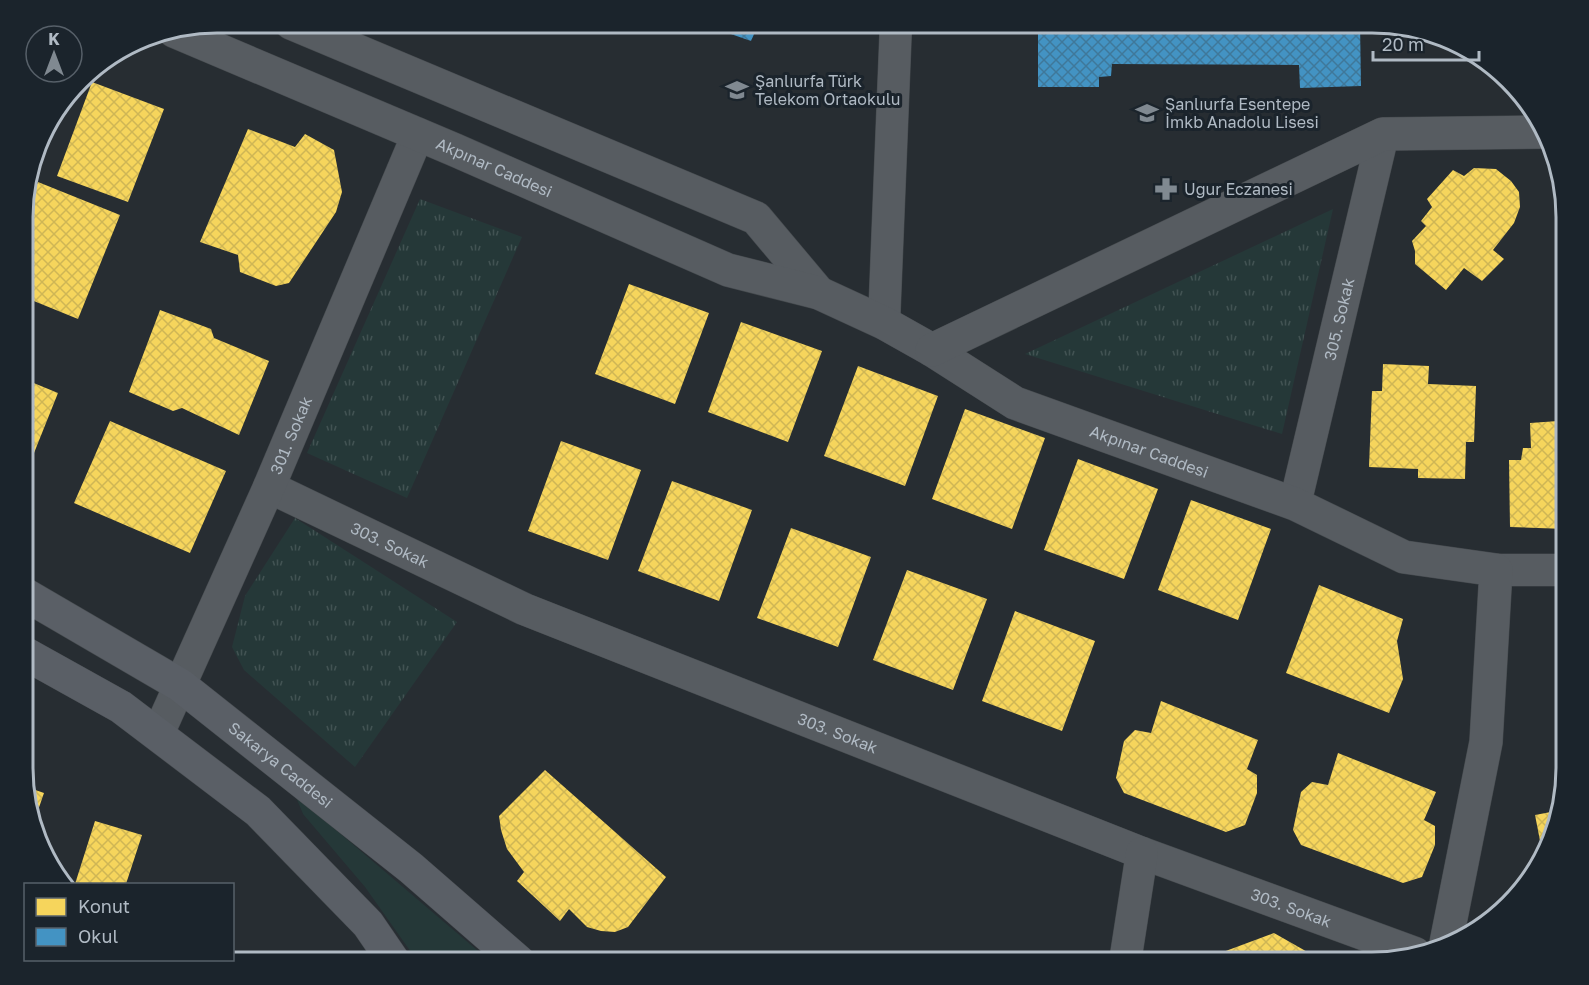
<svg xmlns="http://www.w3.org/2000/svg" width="1589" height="985" font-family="'Golos Text',sans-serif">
  <defs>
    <pattern id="park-tufts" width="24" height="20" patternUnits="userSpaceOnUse" patternTransform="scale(1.5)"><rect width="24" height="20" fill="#253838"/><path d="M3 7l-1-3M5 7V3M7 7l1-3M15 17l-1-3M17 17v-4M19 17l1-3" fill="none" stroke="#425353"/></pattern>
    <pattern id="homes-cross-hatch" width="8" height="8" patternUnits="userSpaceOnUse" patternTransform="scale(1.5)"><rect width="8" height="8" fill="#f6d55c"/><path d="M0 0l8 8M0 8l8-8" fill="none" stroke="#cfb655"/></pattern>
    <pattern id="schools-cross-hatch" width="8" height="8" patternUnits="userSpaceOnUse" patternTransform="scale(1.5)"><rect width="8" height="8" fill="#4393c3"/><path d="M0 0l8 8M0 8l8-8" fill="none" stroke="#3f789a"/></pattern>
  </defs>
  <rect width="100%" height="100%" fill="#272d32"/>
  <path fill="#253838" d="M295,795L491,962H418L365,887L303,814Z"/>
  <path fill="url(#park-tufts)" d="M420,199L522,237L407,498L307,453Z
    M1333,209L1282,434L1025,354Z
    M295,518L457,622L355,767L244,670L232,647L245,596Z"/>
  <path fill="url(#homes-cross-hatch)" d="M92,82L164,109L128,202L57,176Z
    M248,129L295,147L305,134L334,150L342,192L336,212L289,283L276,286L240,272L238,255L200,242Z
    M1474,168L1496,169L1511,181L1519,192L1520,207L1514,223L1493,250L1504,259L1482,281L1464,268L1446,290L1415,264V251L1412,241L1426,226L1421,221L1432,207L1427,199L1453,170L1464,176Z
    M38,182L120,215L78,319L24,297V216Z
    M1565,200L1566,248H1561L1562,203Z
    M629,284L709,313L675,404L595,374Z
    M160,310L211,329L214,338L269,361L239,435L182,408L173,411L129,392Z
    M741,322L822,351L788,442L708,412Z
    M1383,364L1429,366L1428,384L1476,386L1474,442H1466L1465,479L1418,478V469L1369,467L1372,391H1382Z
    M858,366L938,396L905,486L824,456Z
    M24,379L58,393L24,478Z
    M965,409L1045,438L1012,529L932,499Z
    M110,421L226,471L190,553L74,503Z
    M1558,421V442H1566V529L1510,527L1509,460H1521L1523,448H1531L1530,423Z
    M561,441L641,470L608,560L528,531Z
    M1078,459L1158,489L1124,579L1044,550Z
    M672,481L752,510L719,601L638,571Z
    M1191,500L1271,529L1238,620L1158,590Z
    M791,528L871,557L838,647L757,618Z
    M907,570L987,599L953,690L873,660Z
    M1319,585L1403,619L1397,641L1403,679L1389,713L1286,673Z
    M1015,611L1095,641L1062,731L982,701Z
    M1566,675V742L1560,743L1556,679Z
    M1161,701L1258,740L1247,769L1257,775V793L1245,825L1226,832L1124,793L1116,778L1124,741L1135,730L1151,733Z
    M1338,753L1436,792L1424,820L1435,826V845L1422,877L1403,883L1301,845L1293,830L1301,792L1312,782L1328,785Z
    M545,770L666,877L628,927L615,932L601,931L587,927L569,909L560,921L517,881L524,872L507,849L501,830L499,816Z
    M24,786L44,793L34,822L24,793Z
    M1556,811L1542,851L1535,815Z
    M95,821L142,835L126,884H75Z
    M1274,933L1325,962H1224L1223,952Z"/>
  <path fill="url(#schools-cross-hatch)" d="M706,23H759L751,41L705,25Z
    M1038,23H1360L1361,86L1300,88L1299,65L1112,64L1111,76L1099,77V87H1038Z"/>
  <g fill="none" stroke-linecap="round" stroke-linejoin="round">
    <g stroke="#44494d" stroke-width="33">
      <g id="minor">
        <path d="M884,323L896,23"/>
        <path id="s1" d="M269,487L524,609L1142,853L1415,953"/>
        <path id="s2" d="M1295,504L1383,134"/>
        <path d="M1496,570H1566"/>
        <path id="s3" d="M158,734L269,487L418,134"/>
        <path d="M1125,962L1142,853"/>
      </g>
    </g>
    <g stroke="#44494d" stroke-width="34">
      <g id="tertiary">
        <path d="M291,23L756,218L819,293"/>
        <path id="s4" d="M174,31L455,150L728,270L819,293L884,323L932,350L1015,403L1295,504L1404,557L1496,570L1486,742L1446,943"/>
        <path d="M932,350L1383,134L1544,132"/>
      </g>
    </g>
    <g stroke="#44494d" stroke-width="34">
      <g id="secondary">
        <path id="s5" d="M24,594L180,685L411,868L519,962"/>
        <path d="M24,653L121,707L258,811L368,924L394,962"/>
      </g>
    </g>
    <use href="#minor" stroke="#575c61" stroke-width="32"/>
    <use href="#tertiary" stroke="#575c61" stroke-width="33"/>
    <use href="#secondary" stroke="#5a5f66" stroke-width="33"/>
  </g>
  <defs>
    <g id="school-bare" transform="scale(1.8)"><path d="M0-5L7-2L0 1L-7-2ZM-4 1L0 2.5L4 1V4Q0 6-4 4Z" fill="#808991" stroke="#1b242c" stroke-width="2.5" paint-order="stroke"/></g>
    <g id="pharmacy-bare" transform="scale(1.8)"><path d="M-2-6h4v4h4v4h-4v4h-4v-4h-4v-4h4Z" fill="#808991" stroke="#1b242c" stroke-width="2.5" paint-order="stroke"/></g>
  </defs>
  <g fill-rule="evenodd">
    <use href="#school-bare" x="737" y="90"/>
    <use href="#school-bare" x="1147" y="113"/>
    <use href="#pharmacy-bare" x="1166" y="189"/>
  </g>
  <g text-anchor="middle" stroke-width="6" stroke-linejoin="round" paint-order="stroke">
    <g font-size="16" fill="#b0bac4" stroke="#1b242c" text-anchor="start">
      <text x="755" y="87">Şanlıurfa Türk<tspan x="755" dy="18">Telekom Ortaokulu</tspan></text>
      <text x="1165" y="110">Şanlıurfa Esentepe<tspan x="1165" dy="18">İmkb Anadolu Lisesi</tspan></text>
      <text x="1184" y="195">Ugur Eczanesi</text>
    </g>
    <g font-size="16" fill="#b0bac4" stroke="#1b242c">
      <text dy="6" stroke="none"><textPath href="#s4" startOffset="348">Akpınar Caddesi</textPath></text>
      <text dy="6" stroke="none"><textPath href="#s2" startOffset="190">305. Sokak</textPath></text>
      <text dy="6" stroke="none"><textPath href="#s3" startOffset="327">301. Sokak</textPath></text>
      <text dy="6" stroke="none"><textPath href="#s4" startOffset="1065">Akpınar Caddesi</textPath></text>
      <text dy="6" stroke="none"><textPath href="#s1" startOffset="134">303. Sokak</textPath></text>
      <text dy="6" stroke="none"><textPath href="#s1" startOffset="620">303. Sokak</textPath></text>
      <text dy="6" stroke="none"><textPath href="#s5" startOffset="309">Sakarya Caddesi</textPath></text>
      <text dy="6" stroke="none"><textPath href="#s1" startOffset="1106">303. Sokak</textPath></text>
    </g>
  </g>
  <path d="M0 0H1589V985H0ZM217 33H1372A184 184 0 0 1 1556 217V768A184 184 0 0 1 1372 952H217A184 184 0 0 1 33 768V217A184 184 0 0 1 217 33Z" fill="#1b242c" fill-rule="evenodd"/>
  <path fill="none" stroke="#b0bac4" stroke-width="3" d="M217 33H1372A184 184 0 0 1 1556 217V768A184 184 0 0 1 1372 952H217A184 184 0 0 1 33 768V217A184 184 0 0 1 217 33Z"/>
  <rect x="24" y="883" width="210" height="78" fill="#1b242c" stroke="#576069" stroke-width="1.5"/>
  <rect x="36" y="898" width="30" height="18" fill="#f6d55c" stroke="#576069" stroke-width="1.5"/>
  <text x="78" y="913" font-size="18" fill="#b0bac4">Konut</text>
  <rect x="36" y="928" width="30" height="18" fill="#4393c3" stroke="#576069" stroke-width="1.5"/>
  <text x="78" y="943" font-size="18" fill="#b0bac4">Okul</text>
  <g transform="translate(54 54)"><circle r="28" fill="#1b242c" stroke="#576069" stroke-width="1.5"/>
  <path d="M0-4.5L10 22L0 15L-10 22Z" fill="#808991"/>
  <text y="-9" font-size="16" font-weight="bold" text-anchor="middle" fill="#b0bac4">K</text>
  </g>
  <path d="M1373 51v9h106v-9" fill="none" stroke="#b0bac4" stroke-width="3"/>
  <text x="1382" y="51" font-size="18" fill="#b0bac4" stroke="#1b242c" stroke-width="4.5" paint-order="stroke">20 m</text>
</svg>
